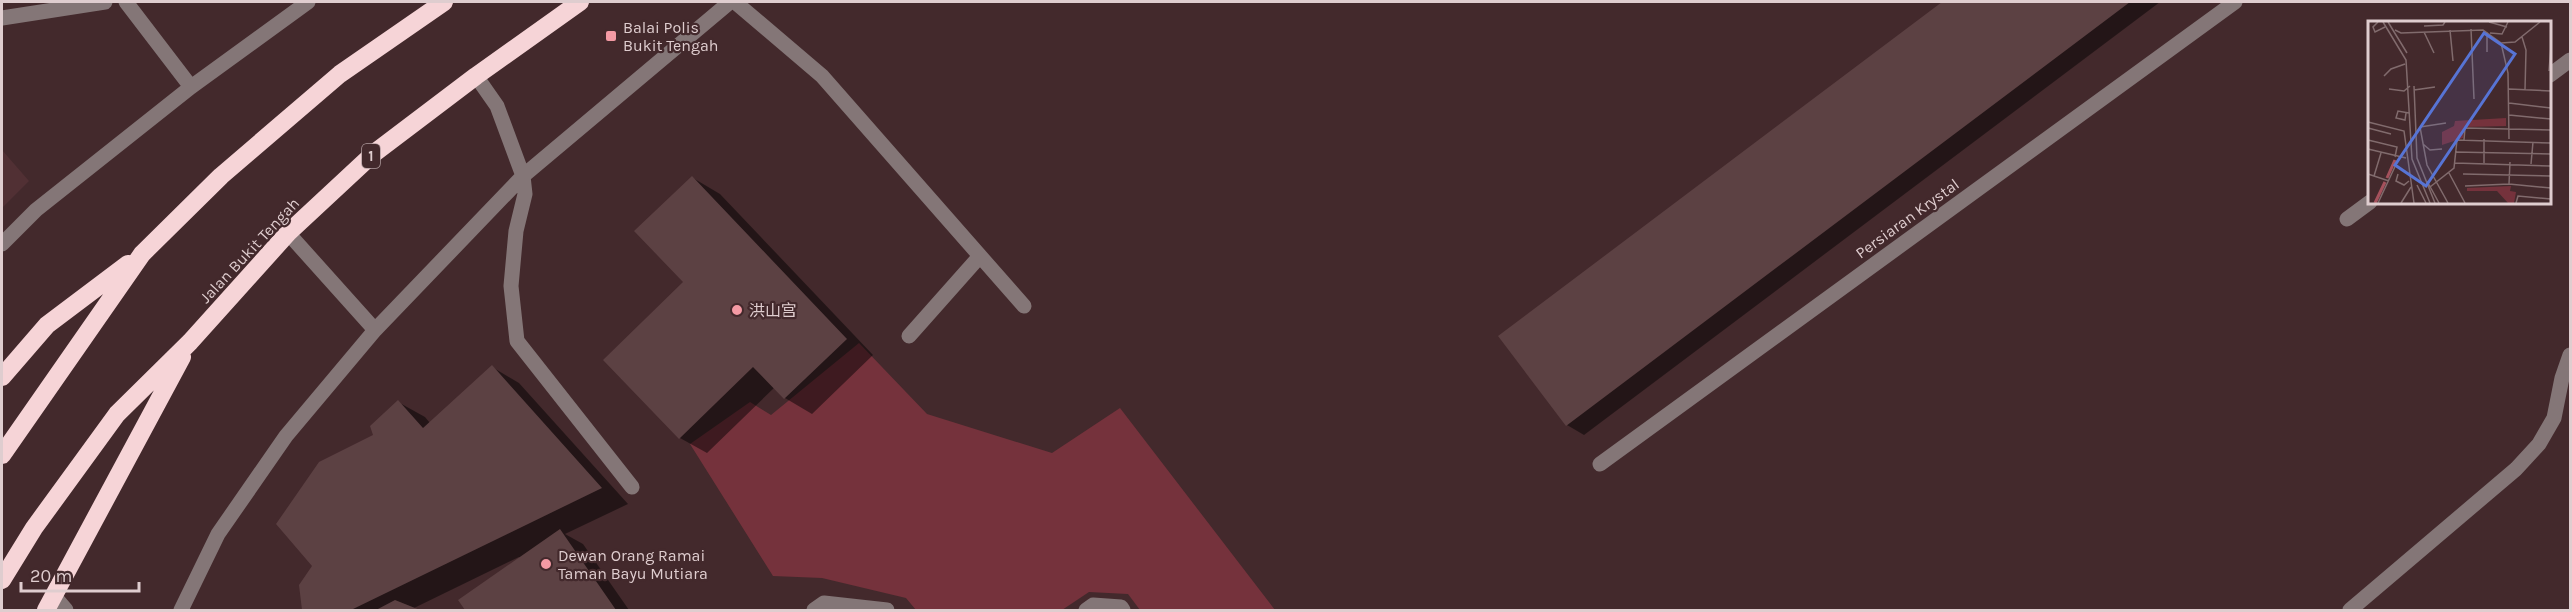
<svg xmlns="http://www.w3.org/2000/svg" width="2572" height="612" font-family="Karla,'Noto Sans SC',sans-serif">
  <rect width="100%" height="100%" fill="#43292c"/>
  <path fill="#513034" d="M2,150L29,181L2,208Z"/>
  <path fill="#75323c" d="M859,343L927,414L1052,453L1120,408L1275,610H1140L1128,594L1089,592L1062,610H916L906,598L822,578L773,576L690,444L750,402L771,415Z"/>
  <path fill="#0007" d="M1945,2H2160L1584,435L1567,425L1500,337Z
    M693,178L720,194L873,355L812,414L785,398L775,387L707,453L680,438L685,282Z
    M492,367L519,383L628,504L565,534L583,544L629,610H467L460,600L520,558L519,557L412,609L416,610H304L302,607L314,566L375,436L398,402L425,417L430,423Z"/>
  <path fill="#5c4143" d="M1942,2H2130L1566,426L1498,336Z
    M692,176L847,339L784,399L753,367L679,439L603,360L683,282L634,231Z
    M492,365L602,488L351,610H302L299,585L312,566L276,524L319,462L373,435L370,426L398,400L423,428Z
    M560,529L616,610H465L458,600Z
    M395,600L420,610H376Z"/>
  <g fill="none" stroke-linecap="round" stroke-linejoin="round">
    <path stroke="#847677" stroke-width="15" d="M126,2L191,87
      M735,2L822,76L1024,306
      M2,18L105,2
      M2550,75L2570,60
      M476,76L497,106L523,176L525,194L516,231L511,286L517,341L632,487
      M2347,219L2370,202
      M288,233L375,330
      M2,244L36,210L191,87L308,2
      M909,336L980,256
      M1600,464L2235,2
      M54,596L66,610
      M181,610L218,534L286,436L375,330L523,176L730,2
      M814,610L824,603L887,610
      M1086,610L1093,605L1121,607L1123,610
      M2350,610L2516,469L2539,444L2554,418L2562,378L2570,355"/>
    <path stroke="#f6d4d7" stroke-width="18" d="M2,377L47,325L128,264
      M2,455L142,254L221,176L340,74L444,2
      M2,580L34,528L117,414L190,342L288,233L373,154L476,76L580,2
      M46,610L182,357"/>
  </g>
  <g fill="#f49aa4" stroke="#43292c" stroke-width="2">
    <rect x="605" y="30" width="12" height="12" rx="3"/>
    <circle cx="737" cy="310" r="6"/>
    <circle cx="546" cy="564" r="6"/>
  </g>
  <g text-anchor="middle" stroke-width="4.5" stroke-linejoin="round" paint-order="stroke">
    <rect fill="#43292c" stroke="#b09c9e" stroke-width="1.5" x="362" y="144" width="18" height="24" rx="4.5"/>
    <g font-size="15" font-weight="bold" fill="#dfcdcf">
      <text x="371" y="161">1</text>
    </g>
    <g font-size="16" fill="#dfcdcf" stroke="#43292c" text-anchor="start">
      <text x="623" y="33">Balai Polis<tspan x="623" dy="18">Bukit Tengah</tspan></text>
      <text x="749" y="316">洪山宫</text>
      <text x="558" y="561">Dewan Orang Ramai<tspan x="558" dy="18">Taman Bayu Mutiara</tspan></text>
    </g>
    <g font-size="16" fill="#dfcdcf" stroke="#43292c">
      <text transform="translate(1907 218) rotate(-36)" y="6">Persiaran Krystal</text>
      <text transform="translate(249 250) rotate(-47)" y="6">Jalan Bukit Tengah</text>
    </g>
  </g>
  <g transform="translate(2368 21)">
    <rect width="183" height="183" fill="#43292c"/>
    <path d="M138,97V105L96,106L95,117L74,124V111L86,105L87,100ZM143,165L142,170L148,171L146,182H140L129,170H99V167Z" fill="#75323c"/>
    <path fill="none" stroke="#a5515c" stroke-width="3" d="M19,157L27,139M7,182L17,161"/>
    <path fill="none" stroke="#816b6d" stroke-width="1.5" d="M10,1L5,6L7,11L17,6M15,1L38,39L44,138L62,182M20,1L39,32M121,1L139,6M56,5L75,4L77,1M103,8L106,78M27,9L33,12L115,9L133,22L140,52L141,118M82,9L85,40M56,11L66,32M119,11V31M122,12L134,13L140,1M154,16L158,29L157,69M133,22L147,21L172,1M181,50L183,25M16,55L23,48L37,43M46,65L49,137L67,182M21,68L36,70L42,65M141,68L183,70M46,69L67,66M141,82L183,87M38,92L37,99L28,97L30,90L41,92M141,94L183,98M0,101L36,110L46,182M52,106L59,144L80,182M52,106L78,102M0,107L23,113M116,118V142M0,119L29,126L27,136M96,119L97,107L183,109M55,123L62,129L74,128M0,128L38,137M87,131L183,133M87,142L183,145M163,143L165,121M81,152L97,182M0,153L21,160M30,153L28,160L36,164L41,160M95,153L183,155M6,155L13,132M59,160L71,182M141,163L142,141M49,164L58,182M97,165L141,163L183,167M62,166L86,147L89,119L183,122M10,182L31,137M33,182L43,166M148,182L150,175L183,178"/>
    <path fill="#5774d5" fill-opacity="0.15" stroke="#5774d5" stroke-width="3" d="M116,12L147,33L58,165L27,144Z"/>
    <rect width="183" height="183" fill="none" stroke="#dfcdcf" stroke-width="3"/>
  </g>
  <rect width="2572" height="612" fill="none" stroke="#dfcdcf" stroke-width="6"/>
  <path d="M21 582v9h118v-9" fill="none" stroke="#dfcdcf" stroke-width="3"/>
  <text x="30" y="582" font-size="18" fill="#dfcdcf" stroke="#43292c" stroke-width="4.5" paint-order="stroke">20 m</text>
</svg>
